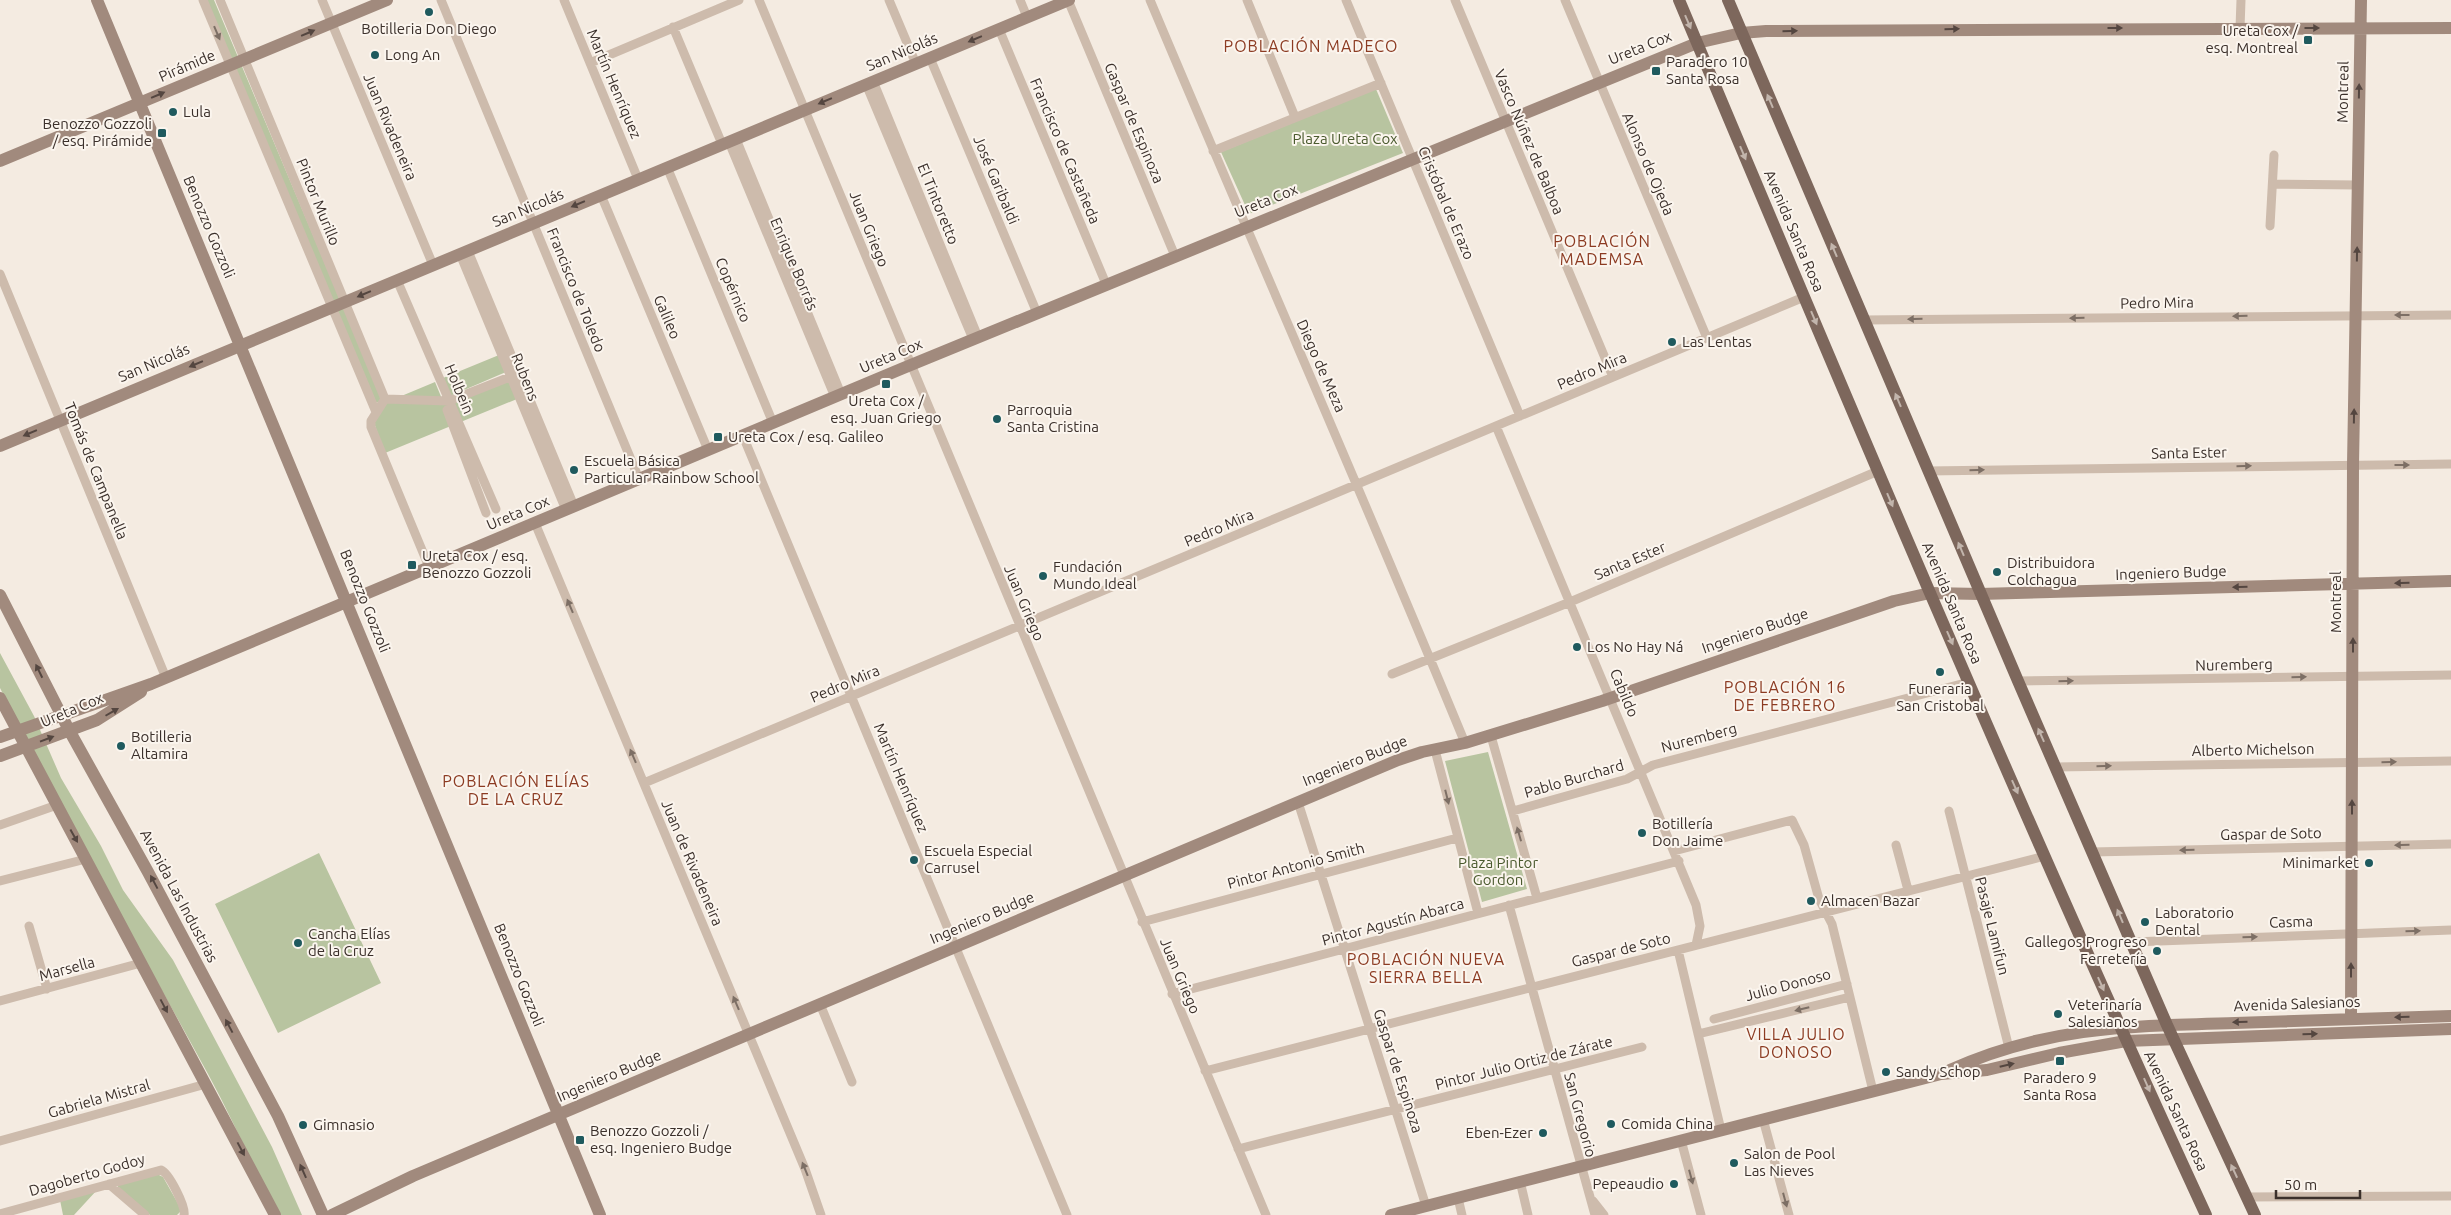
<svg xmlns="http://www.w3.org/2000/svg" width="2451" height="1215" font-family="Ubuntu,sans-serif">
  <rect width="100%" height="100%" fill="#f4ebe1"/>
  <path fill="#b8c4a0" d="M206,0H214L382,399L379,403L376,402Z
    M1376,89L1403,153L1249,214L1221,152Z
    M499,355L506,372L450,396L443,378Z
    M508,379L517,399L385,453L374,423L387,401L447,405Z
    M435,382L442,399L399,397Z
    M0,653L34,716L61,778L101,846L123,890L173,960L272,1147L302,1215H280C254,1169 233,1120 208,1074C138,946 65,819 0,688Z
    M1488,752L1527,889L1482,902L1445,761Z
    M319,853L381,983L278,1033L215,904Z
    M157,1174L163,1177L180,1207L181,1211L177,1215H150L118,1188V1185Z
    M97,1190L74,1215H63L60,1200Z"/>
  <g fill="none" stroke-linecap="round" stroke-linejoin="round">
    <path stroke="#cdbbac" stroke-width="9" d="M203,0L376,412
      M220,0L385,399
      M322,0L433,265
      M441,0L639,479
      M564,0L638,179
      M759,0L1266,1215
      M889,0L916,64
      M1020,0L1027,17
      M1068,0L1175,256
      M1150,0C1254,248 1363,495 1465,743
      M1247,0L1295,117
      M1346,0L1520,416
      M1455,0L1613,377
      M1565,0L1707,338
      M673,27L722,144
      M2240,28L2241,0
      M999,29L1106,284
      M930,58L1037,313
      M590,63L739,0
      M873,81L978,337
      M866,84L973,339
      M736,139L841,394
      M729,142L835,397
      M1213,151L1381,83
      M667,167L773,423
      M2273,184L2358,185
      M601,195L708,450
      M2270,226L2274,155
      M468,251L574,506
      M460,254L566,510
      M0,274L166,678
      M397,280L496,509
      M1864,320L2451,315
      M385,399L371,421V427L429,567
      M385,399L449,401L510,377
      M447,410L486,513
      M1496,426L1696,905L1700,926L1696,945
      M743,436L1067,1215
      M1928,471L2451,464
      M535,523L805,1169L821,1215
      M1392,674L1570,602L1878,471
      M2018,681L2451,675
      M1491,736L1537,898
      M1435,750L1478,913
      M2055,767L2451,761
      M644,783L1804,297
      M1298,802L1426,1206
      M1513,811L1627,779L1653,765L1969,682
      M1949,811L2009,1048
      M0,825L57,805
      M1896,845L1908,890
      M1674,851L1792,820L1804,845L1819,899L1832,924L1873,1091
      M2092,852L2451,844
      M0,881L86,859
      M1509,905L1595,1215
      M1142,922L1457,838
      M29,926L47,989
      M2132,942L2451,930
      M1678,950L1721,1130
      M1172,994L1679,861
      M0,1001L141,963
      M820,1004L852,1082
      M1714,1019L1847,984
      M1698,1034L1850,997
      M1205,1071L2045,856
      M1763,1119L1789,1215
      M1681,1140L1701,1215
      M0,1141L206,1084
      M1238,1149L1642,1047
      M1520,1181L1528,1215
      M109,1184L145,1215
      M2246,1197L2451,1196
      M1458,1198L1462,1215
      M1593,1201L1604,1215
      M0,1214L161,1170C169,1173 186,1207 184,1215"/>
    <path stroke="#a18a7d" stroke-width="12" d="M97,0L600,1215
      M0,161L387,0
      M0,446L1069,0
      M0,595L69,730L148,872L278,1116L323,1215
      M0,698L275,1215
      M0,737L151,684L901,369L1697,43L1741,33L1766,31L2451,28
      M0,756L97,720L141,692
      M2351,1018L2353,465L2361,0
      M1950,1070C2047,1026 2132,1026 2235,1023C2307,1020 2379,1018 2451,1016
      M332,1215L413,1176L1398,760L1422,752L1465,743L1602,701L1894,601L1930,593L1980,594L2451,581
      M1391,1215L1941,1074L1987,1070L2059,1053L2126,1041L2451,1029"/>
    <path stroke="#7d675c" stroke-width="12" d="M1679,0C1850,407 2021,814 2206,1215
      M1728,0L2018,681L2167,1025L2255,1215"/>
  </g>
  <defs><path id="oneway-solid" d="M-6-.8H1V-3.2L6.5 0L1 3.2V.8H-6Z" transform="scale(1.25)"/></defs>
  <g fill="#c2b5ac">
    <use href="#oneway-solid" transform="translate(1688 22) rotate(67)"/>
    <use href="#oneway-solid" transform="translate(1770 101) rotate(-113)"/>
    <use href="#oneway-solid" transform="translate(1743 153) rotate(67)"/>
    <use href="#oneway-solid" transform="translate(1834 250) rotate(-113)"/>
    <use href="#oneway-solid" transform="translate(1814 318) rotate(67)"/>
    <use href="#oneway-solid" transform="translate(1898 400) rotate(-113)"/>
    <use href="#oneway-solid" transform="translate(1890 500) rotate(67)"/>
    <use href="#oneway-solid" transform="translate(1961 549) rotate(-113)"/>
    <use href="#oneway-solid" transform="translate(1950 638) rotate(66)"/>
    <use href="#oneway-solid" transform="translate(2041 735) rotate(-114)"/>
    <use href="#oneway-solid" transform="translate(2015 787) rotate(66)"/>
    <use href="#oneway-solid" transform="translate(2120 916) rotate(-113)"/>
    <use href="#oneway-solid" transform="translate(2101 984) rotate(66)"/>
    <use href="#oneway-solid" transform="translate(2147 1085) rotate(66)"/>
    <use href="#oneway-solid" transform="translate(2234 1171) rotate(-115)"/>
  </g>
  <g fill="#544640">
    <use href="#oneway-solid" transform="translate(2115 28)"/>
    <use href="#oneway-solid" transform="translate(2312 28)"/>
    <use href="#oneway-solid" transform="translate(1952 29) rotate(-1)"/>
    <use href="#oneway-solid" transform="translate(1790 31) rotate(-1)"/>
    <use href="#oneway-solid" transform="translate(308 33) rotate(-23)"/>
    <use href="#oneway-solid" transform="translate(975 39) rotate(157)"/>
    <use href="#oneway-solid" transform="translate(2359 91) rotate(-89)"/>
    <use href="#oneway-solid" transform="translate(158 95) rotate(-23)"/>
    <use href="#oneway-solid" transform="translate(825 101) rotate(157)"/>
    <use href="#oneway-solid" transform="translate(578 204) rotate(157)"/>
    <use href="#oneway-solid" transform="translate(2357 254) rotate(-89)"/>
    <use href="#oneway-solid" transform="translate(364 294) rotate(157)"/>
    <use href="#oneway-solid" transform="translate(196 364) rotate(157)"/>
    <use href="#oneway-solid" transform="translate(2354 416) rotate(-89)"/>
    <use href="#oneway-solid" transform="translate(30 433) rotate(157)"/>
    <use href="#oneway-solid" transform="translate(2402 583) rotate(178)"/>
    <use href="#oneway-solid" transform="translate(2240 587) rotate(178)"/>
    <use href="#oneway-solid" transform="translate(2353 645) rotate(-90)"/>
    <use href="#oneway-solid" transform="translate(39 671) rotate(-116)"/>
    <use href="#oneway-solid" transform="translate(112 712) rotate(-30)"/>
    <use href="#oneway-solid" transform="translate(47 739) rotate(-21)"/>
    <use href="#oneway-solid" transform="translate(2352 807) rotate(-90)"/>
    <use href="#oneway-solid" transform="translate(74 836) rotate(61)"/>
    <use href="#oneway-solid" transform="translate(154 882) rotate(-118)"/>
    <use href="#oneway-solid" transform="translate(2351 970) rotate(-90)"/>
    <use href="#oneway-solid" transform="translate(164 1006) rotate(62)"/>
    <use href="#oneway-solid" transform="translate(2402 1017) rotate(178)"/>
    <use href="#oneway-solid" transform="translate(2240 1022) rotate(178)"/>
    <use href="#oneway-solid" transform="translate(229 1026) rotate(-118)"/>
    <use href="#oneway-solid" transform="translate(2310 1034) rotate(-2)"/>
    <use href="#oneway-solid" transform="translate(2007 1065) rotate(-13)"/>
    <use href="#oneway-solid" transform="translate(241 1149) rotate(62)"/>
    <use href="#oneway-solid" transform="translate(303 1171) rotate(-114)"/>
  </g>
  <g fill="#7d6f65">
    <use href="#oneway-solid" transform="translate(217 33) rotate(67)"/>
    <use href="#oneway-solid" transform="translate(2402 315) rotate(180)"/>
    <use href="#oneway-solid" transform="translate(2240 316) rotate(179)"/>
    <use href="#oneway-solid" transform="translate(2077 318) rotate(179)"/>
    <use href="#oneway-solid" transform="translate(1915 319) rotate(179)"/>
    <use href="#oneway-solid" transform="translate(2402 465)"/>
    <use href="#oneway-solid" transform="translate(2244 466) rotate(-1)"/>
    <use href="#oneway-solid" transform="translate(1977 470) rotate(-1)"/>
    <use href="#oneway-solid" transform="translate(570 606) rotate(-113)"/>
    <use href="#oneway-solid" transform="translate(2299 677) rotate(-1)"/>
    <use href="#oneway-solid" transform="translate(2066 681) rotate(-1)"/>
    <use href="#oneway-solid" transform="translate(633 756) rotate(-113)"/>
    <use href="#oneway-solid" transform="translate(2389 762) rotate(-1)"/>
    <use href="#oneway-solid" transform="translate(2104 766) rotate(-1)"/>
    <use href="#oneway-solid" transform="translate(1447 797) rotate(76)"/>
    <use href="#oneway-solid" transform="translate(1519 834) rotate(-106)"/>
    <use href="#oneway-solid" transform="translate(2402 845) rotate(179)"/>
    <use href="#oneway-solid" transform="translate(2187 850) rotate(179)"/>
    <use href="#oneway-solid" transform="translate(2413 931) rotate(-2)"/>
    <use href="#oneway-solid" transform="translate(2250 937) rotate(-2)"/>
    <use href="#oneway-solid" transform="translate(736 1003) rotate(-113)"/>
    <use href="#oneway-solid" transform="translate(1802 1009) rotate(166)"/>
    <use href="#oneway-solid" transform="translate(805 1169) rotate(-112)"/>
    <use href="#oneway-solid" transform="translate(1691 1177) rotate(75)"/>
    <use href="#oneway-solid" transform="translate(1785 1200) rotate(75)"/>
  </g>
  <g fill="#1f5a5e" stroke="#fbf5ee" stroke-width="2">
    <circle cx="429" cy="12" r="5"/>
    <rect x="2303" y="35" width="10" height="10" rx="2.5"/>
    <circle cx="375" cy="55" r="5"/>
    <rect x="1651" y="66" width="10" height="10" rx="2.5"/>
    <circle cx="173" cy="112" r="5"/>
    <rect x="157" y="128" width="10" height="10" rx="2.5"/>
    <circle cx="1672" cy="342" r="5"/>
    <rect x="881" y="379" width="10" height="10" rx="2.5"/>
    <circle cx="997" cy="419" r="5"/>
    <rect x="713" y="432" width="10" height="10" rx="2.5"/>
    <circle cx="574" cy="470" r="5"/>
    <rect x="407" y="560" width="10" height="10" rx="2.5"/>
    <circle cx="1997" cy="572" r="5"/>
    <circle cx="1043" cy="576" r="5"/>
    <circle cx="1577" cy="647" r="5"/>
    <circle cx="1940" cy="672" r="5"/>
    <circle cx="121" cy="746" r="5"/>
    <circle cx="1642" cy="833" r="5"/>
    <circle cx="914" cy="860" r="5"/>
    <circle cx="2369" cy="863" r="5"/>
    <circle cx="1811" cy="901" r="5"/>
    <circle cx="2145" cy="922" r="5"/>
    <circle cx="298" cy="943" r="5"/>
    <circle cx="2157" cy="951" r="5"/>
    <circle cx="2058" cy="1014" r="5"/>
    <rect x="2055" y="1056" width="10" height="10" rx="2.5"/>
    <circle cx="1886" cy="1072" r="5"/>
    <circle cx="1611" cy="1124" r="5"/>
    <circle cx="303" cy="1125" r="5"/>
    <circle cx="1543" cy="1133" r="5"/>
    <rect x="575" y="1135" width="10" height="10" rx="2.5"/>
    <circle cx="1734" cy="1163" r="5"/>
    <circle cx="1674" cy="1184" r="5"/>
  </g>
  <g text-anchor="middle" stroke-width="4" stroke-linejoin="round" paint-order="stroke">
    <g font-size="15" fill="#3b302b" stroke="#fbf5ee" text-anchor="start">
      <text x="429" y="34" text-anchor="middle">Botilleria Don Diego</text>
      <text x="2298" y="36" text-anchor="end">Ureta Cox /<tspan x="2298" dy="17">esq. Montreal</tspan></text>
      <text x="385" y="60">Long An</text>
      <text x="1666" y="67">Paradero 10<tspan x="1666" dy="17">Santa Rosa</tspan></text>
      <text x="183" y="117">Lula</text>
      <text x="152" y="129" text-anchor="end">Benozzo Gozzoli<tspan x="152" dy="17">/ esq. Pirámide</tspan></text>
      <text x="1682" y="347">Las Lentas</text>
      <text x="886" y="406" text-anchor="middle">Ureta Cox /<tspan x="886" dy="17">esq. Juan Griego</tspan></text>
      <text x="1007" y="415">Parroquia<tspan x="1007" dy="17">Santa Cristina</tspan></text>
      <text x="728" y="442">Ureta Cox / esq. Galileo</text>
      <text x="584" y="466">Escuela Básica<tspan x="584" dy="17">Particular Rainbow School</tspan></text>
      <text x="422" y="561">Ureta Cox / esq.<tspan x="422" dy="17">Benozzo Gozzoli</tspan></text>
      <text x="2007" y="568">Distribuidora<tspan x="2007" dy="17">Colchagua</tspan></text>
      <text x="1053" y="572">Fundación<tspan x="1053" dy="17">Mundo Ideal</tspan></text>
      <text x="1587" y="652">Los No Hay Ná</text>
      <text x="1940" y="694" text-anchor="middle">Funeraria<tspan x="1940" dy="17">San Cristobal</tspan></text>
      <text x="131" y="742">Botilleria<tspan x="131" dy="17">Altamira</tspan></text>
      <text x="1652" y="829">Botillería<tspan x="1652" dy="17">Don Jaime</tspan></text>
      <text x="924" y="856">Escuela Especial<tspan x="924" dy="17">Carrusel</tspan></text>
      <text x="2359" y="868" text-anchor="end">Minimarket</text>
      <text x="1821" y="906">Almacen Bazar</text>
      <text x="2155" y="918">Laboratorio<tspan x="2155" dy="17">Dental</tspan></text>
      <text x="308" y="939">Cancha Elías<tspan x="308" dy="17">de la Cruz</tspan></text>
      <text x="2147" y="947" text-anchor="end">Gallegos Progreso<tspan x="2147" dy="17">Ferretería</tspan></text>
      <text x="2068" y="1010">Veterinaría<tspan x="2068" dy="17">Salesianos</tspan></text>
      <text x="1896" y="1077">Sandy Schop</text>
      <text x="2060" y="1083" text-anchor="middle">Paradero 9<tspan x="2060" dy="17">Santa Rosa</tspan></text>
      <text x="1621" y="1129">Comida China</text>
      <text x="313" y="1130">Gimnasio</text>
      <text x="590" y="1136">Benozzo Gozzoli /<tspan x="590" dy="17">esq. Ingeniero Budge</tspan></text>
      <text x="1533" y="1138" text-anchor="end">Eben-Ezer</text>
      <text x="1744" y="1159">Salon de Pool<tspan x="1744" dy="17">Las Nieves</tspan></text>
      <text x="1664" y="1189" text-anchor="end">Pepeaudio</text>
    </g>
    <g font-size="15" fill="#3b302b" stroke="#fbf5ee">
      <text transform="translate(1640 48) rotate(-22)" y="5">Ureta Cox</text>
      <text transform="translate(902 52) rotate(-23)" y="5">San Nicolás</text>
      <text transform="translate(187 66) rotate(-23)" y="5">Pirámide</text>
      <text transform="translate(614 84) rotate(67)" y="5">Martín Henríquez</text>
      <text transform="translate(2343 92) rotate(-89)" y="5">Montreal</text>
      <text transform="translate(1134 123) rotate(67)" y="5">Gaspar de Espinoza</text>
      <text transform="translate(390 127) rotate(67)" y="5">Juan Rivadeneira</text>
      <text transform="translate(1529 142) rotate(67)" y="5">Vasco Núñez de Balboa</text>
      <text transform="translate(1065 151) rotate(67)" y="5">Francisco de Castañeda</text>
      <text transform="translate(1648 164) rotate(67)" y="5">Alonso de Ojeda</text>
      <text transform="translate(996 180) rotate(67)" y="5">José Garibaldi</text>
      <text transform="translate(1266 201) rotate(-22)" y="5">Ureta Cox</text>
      <text transform="translate(318 202) rotate(68)" y="5">Pintor Murillo</text>
      <text transform="translate(1446 203) rotate(67)" y="5">Cristóbal de Erazo</text>
      <text transform="translate(938 204) rotate(68)" y="5">El Tintoretto</text>
      <text transform="translate(528 208) rotate(-23)" y="5">San Nicolás</text>
      <text transform="translate(209 227) rotate(67)" y="5">Benozzo Gozzoli</text>
      <text transform="translate(869 229) rotate(68)" y="5">Juan Griego</text>
      <text transform="translate(1794 231) rotate(67)" y="5">Avenida Santa Rosa</text>
      <text transform="translate(794 264) rotate(67)" y="5">Enrique Borrás</text>
      <text transform="translate(576 290) rotate(68)" y="5">Francisco de Toledo</text>
      <text transform="translate(733 290) rotate(67)" y="5">Copérnico</text>
      <text transform="translate(2157 303) rotate(-1)" y="5">Pedro Mira</text>
      <text transform="translate(667 317) rotate(67)" y="5">Galileo</text>
      <text transform="translate(891 356) rotate(-23)" y="5">Ureta Cox</text>
      <text transform="translate(154 363) rotate(-23)" y="5">San Nicolás</text>
      <text transform="translate(1321 366) rotate(66)" y="5">Diego de Meza</text>
      <text transform="translate(1592 371) rotate(-23)" y="5">Pedro Mira</text>
      <text transform="translate(525 377) rotate(68)" y="5">Rubens</text>
      <text transform="translate(459 389) rotate(67)" y="5">Holbein</text>
      <text transform="translate(2189 453) rotate(-1)" y="5">Santa Ester</text>
      <text transform="translate(96 471) rotate(68)" y="5">Tomás de Campanella</text>
      <text transform="translate(518 513) rotate(-23)" y="5">Ureta Cox</text>
      <text transform="translate(1219 528) rotate(-23)" y="5">Pedro Mira</text>
      <text transform="translate(1630 561) rotate(-23)" y="5">Santa Ester</text>
      <text transform="translate(2171 573) rotate(-2)" y="5">Ingeniero Budge</text>
      <text transform="translate(365 601) rotate(68)" y="5">Benozzo Gozzoli</text>
      <text transform="translate(2336 602) rotate(-90)" y="5">Montreal</text>
      <text transform="translate(1024 603) rotate(67)" y="5">Juan Griego</text>
      <text transform="translate(1952 603) rotate(67)" y="5">Avenida Santa Rosa</text>
      <text transform="translate(1755 631) rotate(-19)" y="5">Ingeniero Budge</text>
      <text transform="translate(2234 665) rotate(-1)" y="5">Nuremberg</text>
      <text transform="translate(845 684) rotate(-23)" y="5">Pedro Mira</text>
      <text transform="translate(1624 693) rotate(67)" y="5">Cabildo</text>
      <text transform="translate(72 710) rotate(-23)" y="5">Ureta Cox</text>
      <text transform="translate(1699 738) rotate(-15)" y="5">Nuremberg</text>
      <text transform="translate(2253 750) rotate(-1)" y="5">Alberto Michelson</text>
      <text transform="translate(1355 761) rotate(-22)" y="5">Ingeniero Budge</text>
      <text transform="translate(901 778) rotate(67)" y="5">Martín Henríquez</text>
      <text transform="translate(1574 779) rotate(-16)" y="5">Pablo Burchard</text>
      <text transform="translate(2271 834) rotate(-1)" y="5">Gaspar de Soto</text>
      <text transform="translate(692 863) rotate(67)" y="5">Juan de Rivadeneira</text>
      <text transform="translate(1296 866) rotate(-15)" y="5">Pintor Antonio Smith</text>
      <text transform="translate(179 896) rotate(62)" y="5">Avenida Las Industrias</text>
      <text transform="translate(982 918) rotate(-23)" y="5">Ingeniero Budge</text>
      <text transform="translate(1393 922) rotate(-15)" y="5">Pintor Agustín Abarca</text>
      <text transform="translate(2291 922) rotate(-2)" y="5">Casma</text>
      <text transform="translate(1992 926) rotate(76)" y="5">Pasaje Lamifun</text>
      <text transform="translate(1621 950) rotate(-14)" y="5">Gaspar de Soto</text>
      <text transform="translate(67 969) rotate(-15)" y="5">Marsella</text>
      <text transform="translate(519 975) rotate(68)" y="5">Benozzo Gozzoli</text>
      <text transform="translate(1180 976) rotate(67)" y="5">Juan Griego</text>
      <text transform="translate(1788 985) rotate(-15)" y="5">Julio Donoso</text>
      <text transform="translate(2297 1004) rotate(-2)" y="5">Avenida Salesianos</text>
      <text transform="translate(1524 1063) rotate(-14)" y="5">Pintor Julio Ortiz de Zárate</text>
      <text transform="translate(1398 1071) rotate(72)" y="5">Gaspar de Espinoza</text>
      <text transform="translate(609 1076) rotate(-23)" y="5">Ingeniero Budge</text>
      <text transform="translate(99 1099) rotate(-16)" y="5">Gabriela Mistral</text>
      <text transform="translate(2176 1111) rotate(65)" y="5">Avenida Santa Rosa</text>
      <text transform="translate(1580 1115) rotate(75)" y="5">San Gregorio</text>
      <text transform="translate(87 1175) rotate(-16)" y="5">Dagoberto Godoy</text>
    </g>
    <g font-size="15" fill="#4a5a2e" stroke="#fbf5ee">
      <text x="1345" y="144">Plaza Ureta Cox</text>
      <text x="1498" y="868">Plaza Pintor<tspan x="1498" dy="17">Gordon</tspan></text>
    </g>
    <g font-size="16" letter-spacing="1" fill="#8c3b22" stroke="#fbf5ee">
      <text x="1311" y="52">POBLACIÓN MADECO</text>
      <text x="1602" y="247">POBLACIÓN<tspan x="1602" dy="18">MADEMSA</tspan></text>
      <text x="1785" y="693">POBLACIÓN 16<tspan x="1785" dy="18">DE FEBRERO</tspan></text>
      <text x="516" y="787">POBLACIÓN ELÍAS<tspan x="516" dy="18">DE LA CRUZ</tspan></text>
      <text x="1426" y="965">POBLACIÓN NUEVA<tspan x="1426" dy="18">SIERRA BELLA</tspan></text>
      <text x="1796" y="1040">VILLA JULIO<tspan x="1796" dy="18">DONOSO</tspan></text>
    </g>
  </g>
  <path d="M2276 1190v8h84v-8" fill="none" stroke="#3b302b" stroke-width="2.5"/>
  <text x="2284" y="1190" font-size="15" fill="#3b302b" stroke="#fbf5ee" stroke-width="4" paint-order="stroke">50 m</text>
</svg>
